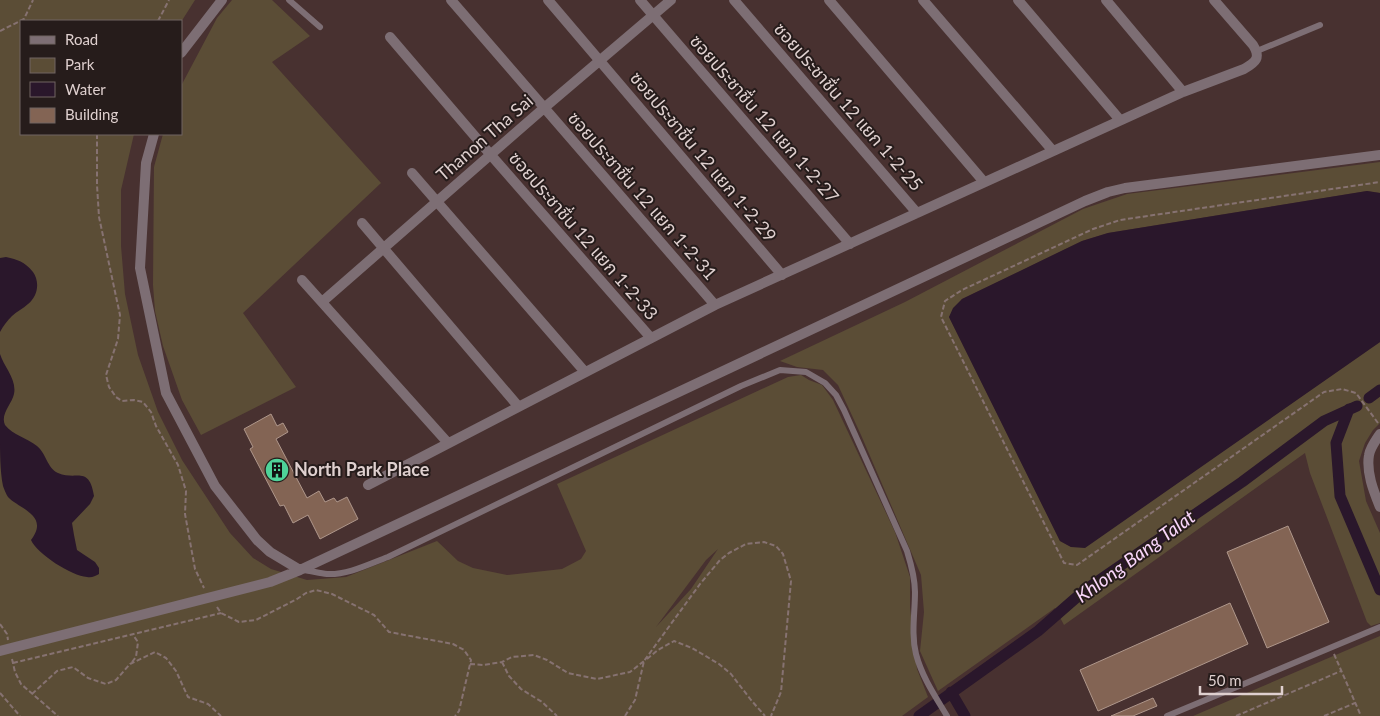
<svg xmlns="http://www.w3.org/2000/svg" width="1380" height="716" font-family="Lato,'Noto Sans Thai',sans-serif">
  <rect width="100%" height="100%" fill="#483130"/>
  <path fill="#5b4d36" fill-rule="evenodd" d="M0,0H195L181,22L21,21V134H134L121,190V246L125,294L138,355L158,412L182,460L230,533L253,558L271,569L307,580L346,577L437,541L458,561L473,568L507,575L562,569L581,559L586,551L557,484L788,377L801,375L809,380L822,385L833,400L895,532L910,577V607L917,669L928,697L902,716H0ZM718,549L691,589L656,627L706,560Z
    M232,0H272L310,36L272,62L381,183L243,313L296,387L201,435L182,400L163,346L155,311L153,285L154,167L163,134H181V86L217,18Z
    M1380,162V193L1367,191L1108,233L1082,241L962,299L949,317L1060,541L1071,547H1085L1380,342V423L1373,430L1365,443L1359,461L1366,501L1380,533V623L1371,626L1367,622L1310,473L1305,453L1064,625L1055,608L938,691L920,651L924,612L921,575L861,435L838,385L823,370L797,367L780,361L905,302L1083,209L1127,194Z
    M1380,636V716H1193Z"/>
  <path fill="#2a172b" d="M1367,191L1380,193V342L1085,548L1071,547L1060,541L949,317L953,308L962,299L1082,241L1108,233Z
    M6,257C18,260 24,261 33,272C40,282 38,296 28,304C23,309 17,311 12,316C7,321 3,326 0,332V258Z
    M0,354C4,367 17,379 14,394C12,404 0,414 5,425C13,435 27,438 37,446C46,453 47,468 58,473C76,481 89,465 94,496L90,504L72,523L74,535L77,550L95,562L99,568V574C95,576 92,578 87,577C72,576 37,554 31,540C50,515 19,509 8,497C6,494 4,489 3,486C0,471 0,452 0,436C0,409 0,382 0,354Z"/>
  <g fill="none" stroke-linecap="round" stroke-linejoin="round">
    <path stroke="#2a172b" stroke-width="11" d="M1369,398L1380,390
      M1349,409L1336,443L1340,496L1380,590
      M951,692L965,716
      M919,716L1038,631L1085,590L1242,482L1324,421L1357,406"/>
  </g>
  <path fill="#836454" stroke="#af978b" d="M271,414L277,426L283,423L288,432L276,439L307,498L319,491L325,502L334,498L337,502L347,497L358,519L320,539L308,515L293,523L284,505L280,506L250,449L253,447L244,429Z
    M1288,526L1329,622L1267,648L1227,552Z
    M1230,603L1248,644L1098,711L1080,670Z
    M1153,698L1157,706L1133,716H1111Z"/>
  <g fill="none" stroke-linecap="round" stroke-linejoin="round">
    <path stroke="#867271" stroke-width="2" stroke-dasharray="5 2.5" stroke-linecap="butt" d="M158,21L169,0
      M0,31L24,19L33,0
      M97,134V185L99,217L120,315L118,339L106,375L109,387L116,397L122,401L134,400L143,402L151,412L156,426L178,465L186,491L185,514L195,569L204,588
      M1378,423L1356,393L1342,389L1324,392L1077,565L1064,563L941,317L945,301L962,290L1093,229L1120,220L1380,182
      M217,607L221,613L239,622L256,620L297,599L306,593L316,590L332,594L374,615L389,632L453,644L464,650L471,660L459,711L455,716
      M0,624L7,634L8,640
      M1334,654L1361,716
      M12,659L15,672L21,684L58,716
      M647,659L658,650L674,641L692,648L719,664L731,674L751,700L765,716
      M132,662L136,657L138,642L133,635
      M502,662L509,676L521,689L542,702L557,716
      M13,663L221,613
      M470,664L484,665L502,662L512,657L534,655L547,660L568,673L597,679L630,672L644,661
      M0,693L20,716
      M32,694L57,671L73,667L88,678L106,684L116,680L130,664L155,652L166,658L176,671L188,697L208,704L221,716
      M625,716L635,700L644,661L700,584L720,560L729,553L746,544L764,542L776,546L783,554L791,581L781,692L771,716
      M1236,716L1341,671
      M1324,716L1355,703"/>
    <path stroke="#7d6e74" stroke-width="6" d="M289,0L320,27
      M1257,51L1320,25
      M303,570C311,571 319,573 327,574C348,575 369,564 388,557L741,386L780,370L806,372L825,383L836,395L844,410L907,551C911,564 915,578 915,592C915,613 911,634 916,654C922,677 935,696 947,716
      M1167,716L1380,627"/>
    <path stroke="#7d6e74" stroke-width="10" d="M451,0L715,305
      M548,0L782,275
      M640,0L850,244
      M734,0L917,213
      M829,0L984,182
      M923,0L1053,151
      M1018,0L1120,120
      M1106,0L1183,92
      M390,37L490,154L651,338
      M181,53L222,0
      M154,134L146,163L140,268L166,393L215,486L257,540L270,552L300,570
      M412,173L585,372
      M362,223L518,406
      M302,280L448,443
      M322,302L544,108L671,0
      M1380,434C1376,440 1370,448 1369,455C1366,473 1374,492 1380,507
      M368,485L715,305L1183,92L1244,69C1256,62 1261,58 1253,45L1214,0
      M0,651L270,582L300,570L1085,201L1108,192L1125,188L1380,155"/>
  </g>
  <defs>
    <g id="building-disc" transform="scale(1.25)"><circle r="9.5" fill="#4ed399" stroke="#261c1b"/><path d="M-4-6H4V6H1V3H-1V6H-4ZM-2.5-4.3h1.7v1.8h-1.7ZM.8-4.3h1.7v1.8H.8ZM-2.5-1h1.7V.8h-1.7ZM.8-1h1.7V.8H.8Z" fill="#111"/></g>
  </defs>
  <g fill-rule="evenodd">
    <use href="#building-disc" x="277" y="470"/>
  </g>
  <g text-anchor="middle" stroke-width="4" stroke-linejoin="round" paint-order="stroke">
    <g font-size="18" fill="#dfd0cf" stroke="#261c1b">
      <text transform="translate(848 107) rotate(49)" y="6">ซอยประชาชื่น 12 แยก 1-2-25</text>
      <text transform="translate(764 119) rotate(49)" y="6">ซอยประชาชื่น 12 แยก 1-2-27</text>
      <text transform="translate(485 138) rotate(-41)" y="6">Thanon Tha Sai</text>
      <text transform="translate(703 157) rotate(50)" y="6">ซอยประชาชื่น 12 แยก 1-2-29</text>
      <text transform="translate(642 196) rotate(49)" y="6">ซอยประชาชื่น 12 แยก 1-2-31</text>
      <text transform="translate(583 236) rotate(49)" y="6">ซอยประชาชื่น 12 แยก 1-2-33</text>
    </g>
    <g font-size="18" font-weight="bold" fill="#dfd0cf" stroke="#261c1b" text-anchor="start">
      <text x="294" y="476">North Park Place</text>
    </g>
    <g font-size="19" font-style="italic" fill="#f9d6fa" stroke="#261c1b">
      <text transform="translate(1135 556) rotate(-36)" y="7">Khlong Bang Talat</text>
    </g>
  </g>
  <rect x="20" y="20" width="162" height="115" fill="#261c1b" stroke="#706463"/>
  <rect x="30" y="36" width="25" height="8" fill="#7d6e74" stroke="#706463"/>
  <text x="65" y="45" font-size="15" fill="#dfd0cf">Road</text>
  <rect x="30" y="58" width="25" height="15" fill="#5b4d36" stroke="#706463"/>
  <text x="65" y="70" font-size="15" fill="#dfd0cf">Park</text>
  <rect x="30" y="82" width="25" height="15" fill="#2a172b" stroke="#706463"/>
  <text x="65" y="95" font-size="15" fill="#dfd0cf">Water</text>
  <rect x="30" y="108" width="25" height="15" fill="#836454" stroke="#706463"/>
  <text x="65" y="120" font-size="15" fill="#dfd0cf">Building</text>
  <path d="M1200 686v8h82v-8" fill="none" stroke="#dfd0cf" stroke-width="2.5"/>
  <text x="1208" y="686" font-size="15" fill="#dfd0cf" stroke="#261c1b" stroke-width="4" paint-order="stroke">50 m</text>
</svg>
